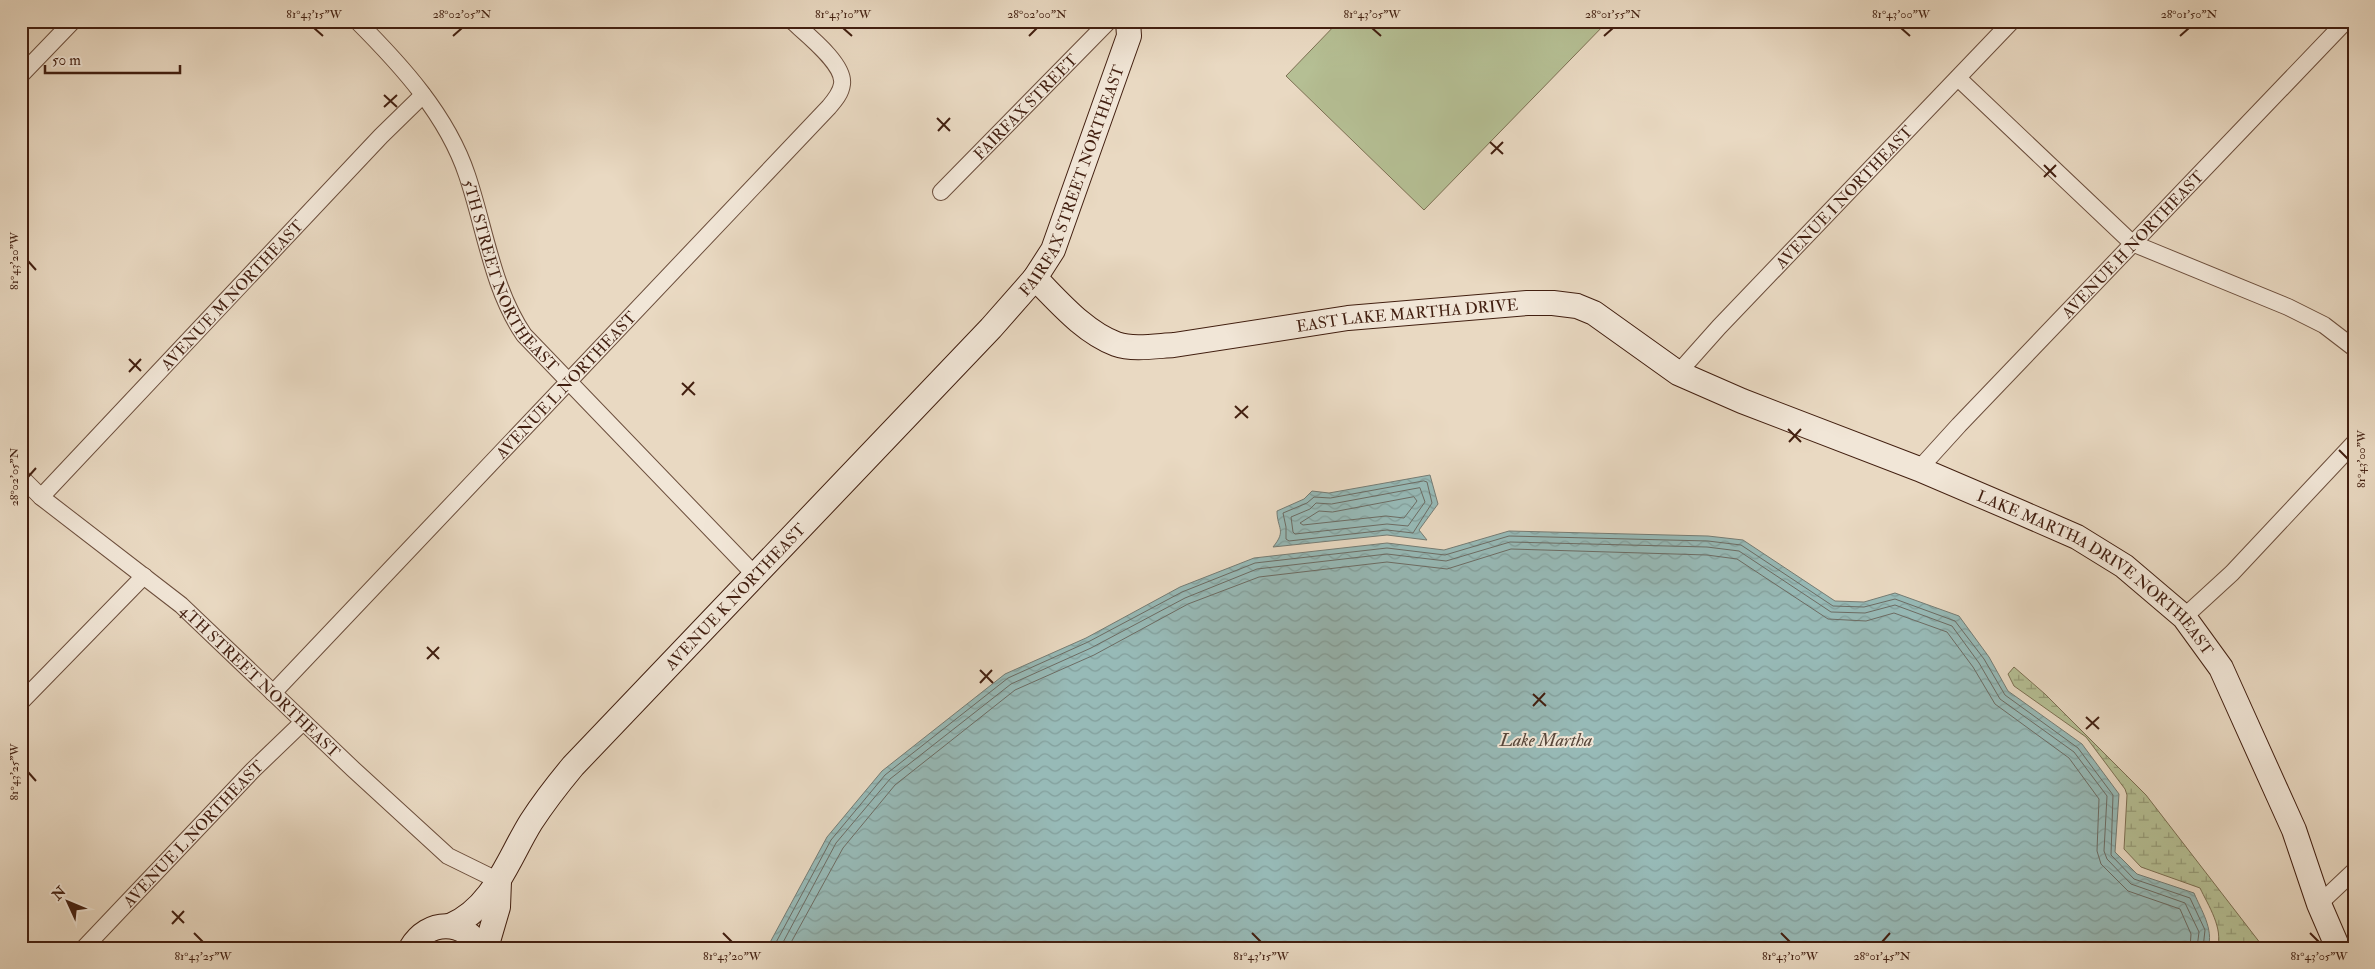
<svg xmlns="http://www.w3.org/2000/svg" width="2375" height="969" font-family="'IM FELL Double Pica',serif">
  <defs>
    <pattern id="wetland-marsh" width="20" height="14" patternUnits="userSpaceOnUse" patternTransform="scale(1.25)"><rect width="20" height="14" fill="#b5bf94"/><path d="M1 5h8M5 5V1M11 12h8M15 12V8" fill="none" stroke="#959b77"/></pattern>
    <pattern id="water-waves" width="16" height="10" patternUnits="userSpaceOnUse" patternTransform="scale(1.25)"><rect width="16" height="10" fill="#97bab7"/><path d="M0 5q4-4 8 0t8 0" fill="none" stroke="#839f9c"/></pattern>
  </defs>
  <rect width="100%" height="100%" fill="#e9d9c2"/>
  <filter id="stains"><feTurbulence type="fractalNoise" baseFrequency=".004" numOctaves="4"/><feColorMatrix values="0 0 0 0 .2 0 0 0 0 .09 0 0 0 0 .02 0 0 0 .5 -.17"/></filter>
  <radialGradient id="worn" r=".72"><stop offset=".6" stop-color="#630" stop-opacity="0"/><stop offset="1" stop-color="#630" stop-opacity=".3"/></radialGradient>
  <path fill="url(#wetland-marsh)" stroke="#7c6f52" d="M2014,667L2045,694L2146,795L2264,948H2217C2224,929 2208,905 2200,888L2141,867L2124,849L2127,795L2125,789L2086,737L2014,686L2008,674Z"/>
  <path fill="#b5bf94" stroke="#7c6f52" d="M1339,21H1608L1424,210L1286,76Z"/>
  <path fill="url(#water-waves)" stroke="#757c74" d="M1430,475L1438,504L1419,530L1427,540L1387,535L1273,547C1287,530 1277,529 1277,511L1304,499L1312,491L1329,493Z
    M1509,531L1708,536L1743,540L1835,601L1864,602L1895,593L1959,616L1989,657L2008,691L2082,744L2119,794L2115,852L2137,874L2194,893C2201,910 2214,929 2208,948H767L827,837L882,771L1005,674L1086,638L1180,587L1254,558L1387,543L1444,550Z"/>
  <g fill="none" stroke-linecap="round" stroke-linejoin="round">
    <path stroke="#6c6c64" stroke-width="1" d="M1424,481L1427,482L1432,503L1413,533L1387,530L1289,541L1286,539V527L1283,513L1307,503L1314,497L1330,498Z
      M1420,488L1425,502L1408,526L1387,524L1295,534L1293,532L1291,517L1310,509L1316,503L1331,504Z
      M1414,497L1417,501L1404,518L1386,516L1303,525L1300,523L1319,511L1332,512Z
      M773,948L831,840L885,775L1008,678L1088,642L1182,592L1255,563L1387,548L1445,555L1509,536L1708,541L1741,545L1833,606L1864,607L1895,599L1955,621L1984,659L2005,695L2078,748L2113,795L2111,855L2134,879L2190,898L2205,930L2203,948
      M780,948L836,843L890,779L1011,684L1091,648L1185,598L1257,569L1387,554L1446,561L1510,542L1707,547L1739,551L1831,612L1865,613L1895,605L1952,626L1979,663L2000,699L2074,752L2107,796L2104,851L2107,859L2131,884L2185,903L2199,932L2197,948
      M788,948L843,848L895,785L1015,690L1094,655L1188,604L1259,577L1387,562L1447,569L1511,549L1707,555L1737,559L1828,619L1866,621L1894,613L1947,632L1973,667L1995,704L2069,758L2099,799L2097,851L2101,864L2128,891L2180,909L2191,934L2190,948"/>
    <g stroke="#6c4e3c" stroke-width="18">
      <g id="street">
        <path id="s1" d="M357,21C401,65 447,115 467,175C485,228 492,288 524,335L755,575"/>
        <path d="M21,75L73,21"/>
        <path d="M1958,78L2132,243L2288,307L2324,325L2354,348"/>
        <path id="s2" d="M941,192L1109,21"/>
        <path id="s3" d="M1678,373L1719,327L2012,21"/>
        <path id="s4" d="M1919,469L1959,425L2346,21"/>
        <path id="s5" d="M21,477L41,497L181,605L353,769L448,856L499,881"/>
        <path id="s6" d="M41,497L381,136L423,95"/>
        <path d="M2184,617L2232,573L2354,443"/>
        <path id="s7" d="M273,693L829,107C835,100 841,93 842,84C845,64 806,34 792,21"/>
        <path d="M21,702L144,576"/>
        <path d="M2319,904L2354,871"/>
        <path id="s8" d="M84,948L253,770L303,722"/>
      </g>
    </g>
    <g stroke="#421f10" stroke-width="26">
      <g id="secondary">
        <path id="s9" d="M1035,278C1059,302 1084,332 1116,344C1133,350 1156,346 1174,345L1348,318L1527,303H1553L1577,306L1594,313L1678,373L1742,401L1919,469L2022,513L2077,537L2124,566L2184,617L2221,668L2294,830L2319,904L2338,948"/>
        <path id="s10" d="M450,926C494,907 508,859 531,822C544,802 558,784 573,766L991,328L1035,278L1053,250L1129,36L1128,21"/>
        <path d="M411,948C428,919 464,919 480,948"/>
        <path d="M486,948L498,907L499,881"/>
      </g>
    </g>
    <use href="#street" stroke="#f1e6d7" stroke-width="16"/>
    <use href="#secondary" stroke="#f1e6d7" stroke-width="24"/>
  </g>
  <path fill="none" stroke="#421f10" stroke-width="2" d="M314,28L323,36M843,28L852,36M1372,28L1381,36M1901,28L1910,36M453,36L462,28M1029,36L1037,28M1604,36L1613,28M2180,36L2189,28M384,95L397,107M384,107L397,95M937,118L950,131M938,131L950,118M1490,142L1503,154M1491,154L1503,142M2044,165L2056,177M2044,177L2056,165M28,261L36,270M129,359L141,371M129,372L141,359M682,383L695,395M682,395L694,382M1235,406L1248,418M1235,418L1248,406M1788,429L1801,442M1789,442L1801,429M2339,450L2348,459M28,477L36,468M427,647L439,659M427,659L439,647M980,670L993,683M980,683L992,670M1533,694L1546,706M1533,706L1545,693M2086,717L2099,729M2086,729L2099,717M28,772L36,781M172,911L184,923M172,924L184,911M194,933L203,942M723,933L732,942M1252,933L1261,942M1781,933L1790,942M2310,933L2319,942M1882,942L1890,933"/>
  <g text-anchor="middle" stroke-width="4" stroke-linejoin="round" paint-order="stroke">
    <g font-size="16" fill="#421f10" stroke="#f1e6d7">
      <text dy="6" stroke="none"><textPath href="#s2" startOffset="120">FAIRFAX STREET</textPath></text>
      <text dy="6" stroke="none"><textPath href="#s10" startOffset="981">FAIRFAX STREET NORTHEAST</textPath></text>
      <text dy="6" stroke="none"><textPath href="#s3" startOffset="242">AVENUE I NORTHEAST</textPath></text>
      <text dy="6" stroke="none"><textPath href="#s4" startOffset="310">AVENUE H NORTHEAST</textPath></text>
      <text dy="6" stroke="none"><textPath href="#s1" startOffset="302">5TH STREET NORTHEAST</textPath></text>
      <text dy="6" stroke="none"><textPath href="#s6" startOffset="278">AVENUE M NORTHEAST</textPath></text>
      <text dy="6" stroke="none"><textPath href="#s9" startOffset="399">EAST LAKE MARTHA DRIVE</textPath></text>
      <text dy="6" stroke="none"><textPath href="#s7" startOffset="425">AVENUE L NORTHEAST</textPath></text>
      <text dy="6" stroke="none"><textPath href="#s9" startOffset="1158">LAKE MARTHA DRIVE NORTHEAST</textPath></text>
      <text dy="6" stroke="none"><textPath href="#s10" startOffset="439">AVENUE K NORTHEAST</textPath></text>
      <text dy="6" stroke="none"><textPath href="#s5" startOffset="315">4TH STREET NORTHEAST</textPath></text>
      <text dy="6" stroke="none"><textPath href="#s8" startOffset="158">AVENUE L NORTHEAST</textPath></text>
    </g>
    <g font-size="18" font-style="italic" fill="#57463a" stroke="#f1e6d7">
      <text x="1546" y="746">Lake Martha</text>
    </g>
  </g>
  <rect width="2375" height="969" fill="none" stroke="#e9d9c2" stroke-width="55"/>
  <g transform="translate(68 902) rotate(314)" stroke="#f1e6d7" stroke-width="4" paint-order="stroke">
  <path d="M0-4L9 19L0 12L-9 19Z" fill="#421f10"/>
  <text y="-8" font-size="14" font-weight="bold" text-anchor="middle" fill="#421f10">N</text>
  </g>
  <path d="M45 65v8h135v-8" fill="none" stroke="#421f10" stroke-width="2.5"/>
  <text x="52" y="65" font-size="15" fill="#421f10" stroke="#f1e6d7" stroke-width="4" paint-order="stroke">50 m</text>
  <rect x="28" y="28" width="2320" height="914" fill="none" stroke="#421f10" stroke-width="2"/>
  <g font-size="12" text-anchor="middle" fill="#421f10">
    <text x="314" y="18">81°43'15"W</text>
    <text x="462" y="18">28°02'05"N</text>
    <text x="843" y="18">81°43'10"W</text>
    <text x="1037" y="18">28°02'00"N</text>
    <text x="1372" y="18">81°43'05"W</text>
    <text x="1613" y="18">28°01'55"N</text>
    <text x="1901" y="18">81°43'00"W</text>
    <text x="2189" y="18">28°01'50"N</text>
    <text transform="translate(14 261) rotate(-90)" y="4">81°43'20"W</text>
    <text transform="translate(2361 459) rotate(-90)" y="4">81°43'00"W</text>
    <text transform="translate(14 477) rotate(-90)" y="4">28°02'05"N</text>
    <text transform="translate(14 772) rotate(-90)" y="4">81°43'25"W</text>
    <text x="203" y="960">81°43'25"W</text>
    <text x="732" y="960">81°43'20"W</text>
    <text x="1261" y="960">81°43'15"W</text>
    <text x="1790" y="960">81°43'10"W</text>
    <text x="1882" y="960">28°01'45"N</text>
    <text x="2319" y="960">81°43'05"W</text>
  </g>
  <rect width="100%" height="100%" filter="url(#stains)"/>
  <rect width="100%" height="100%" fill="url(#worn)"/>
</svg>
